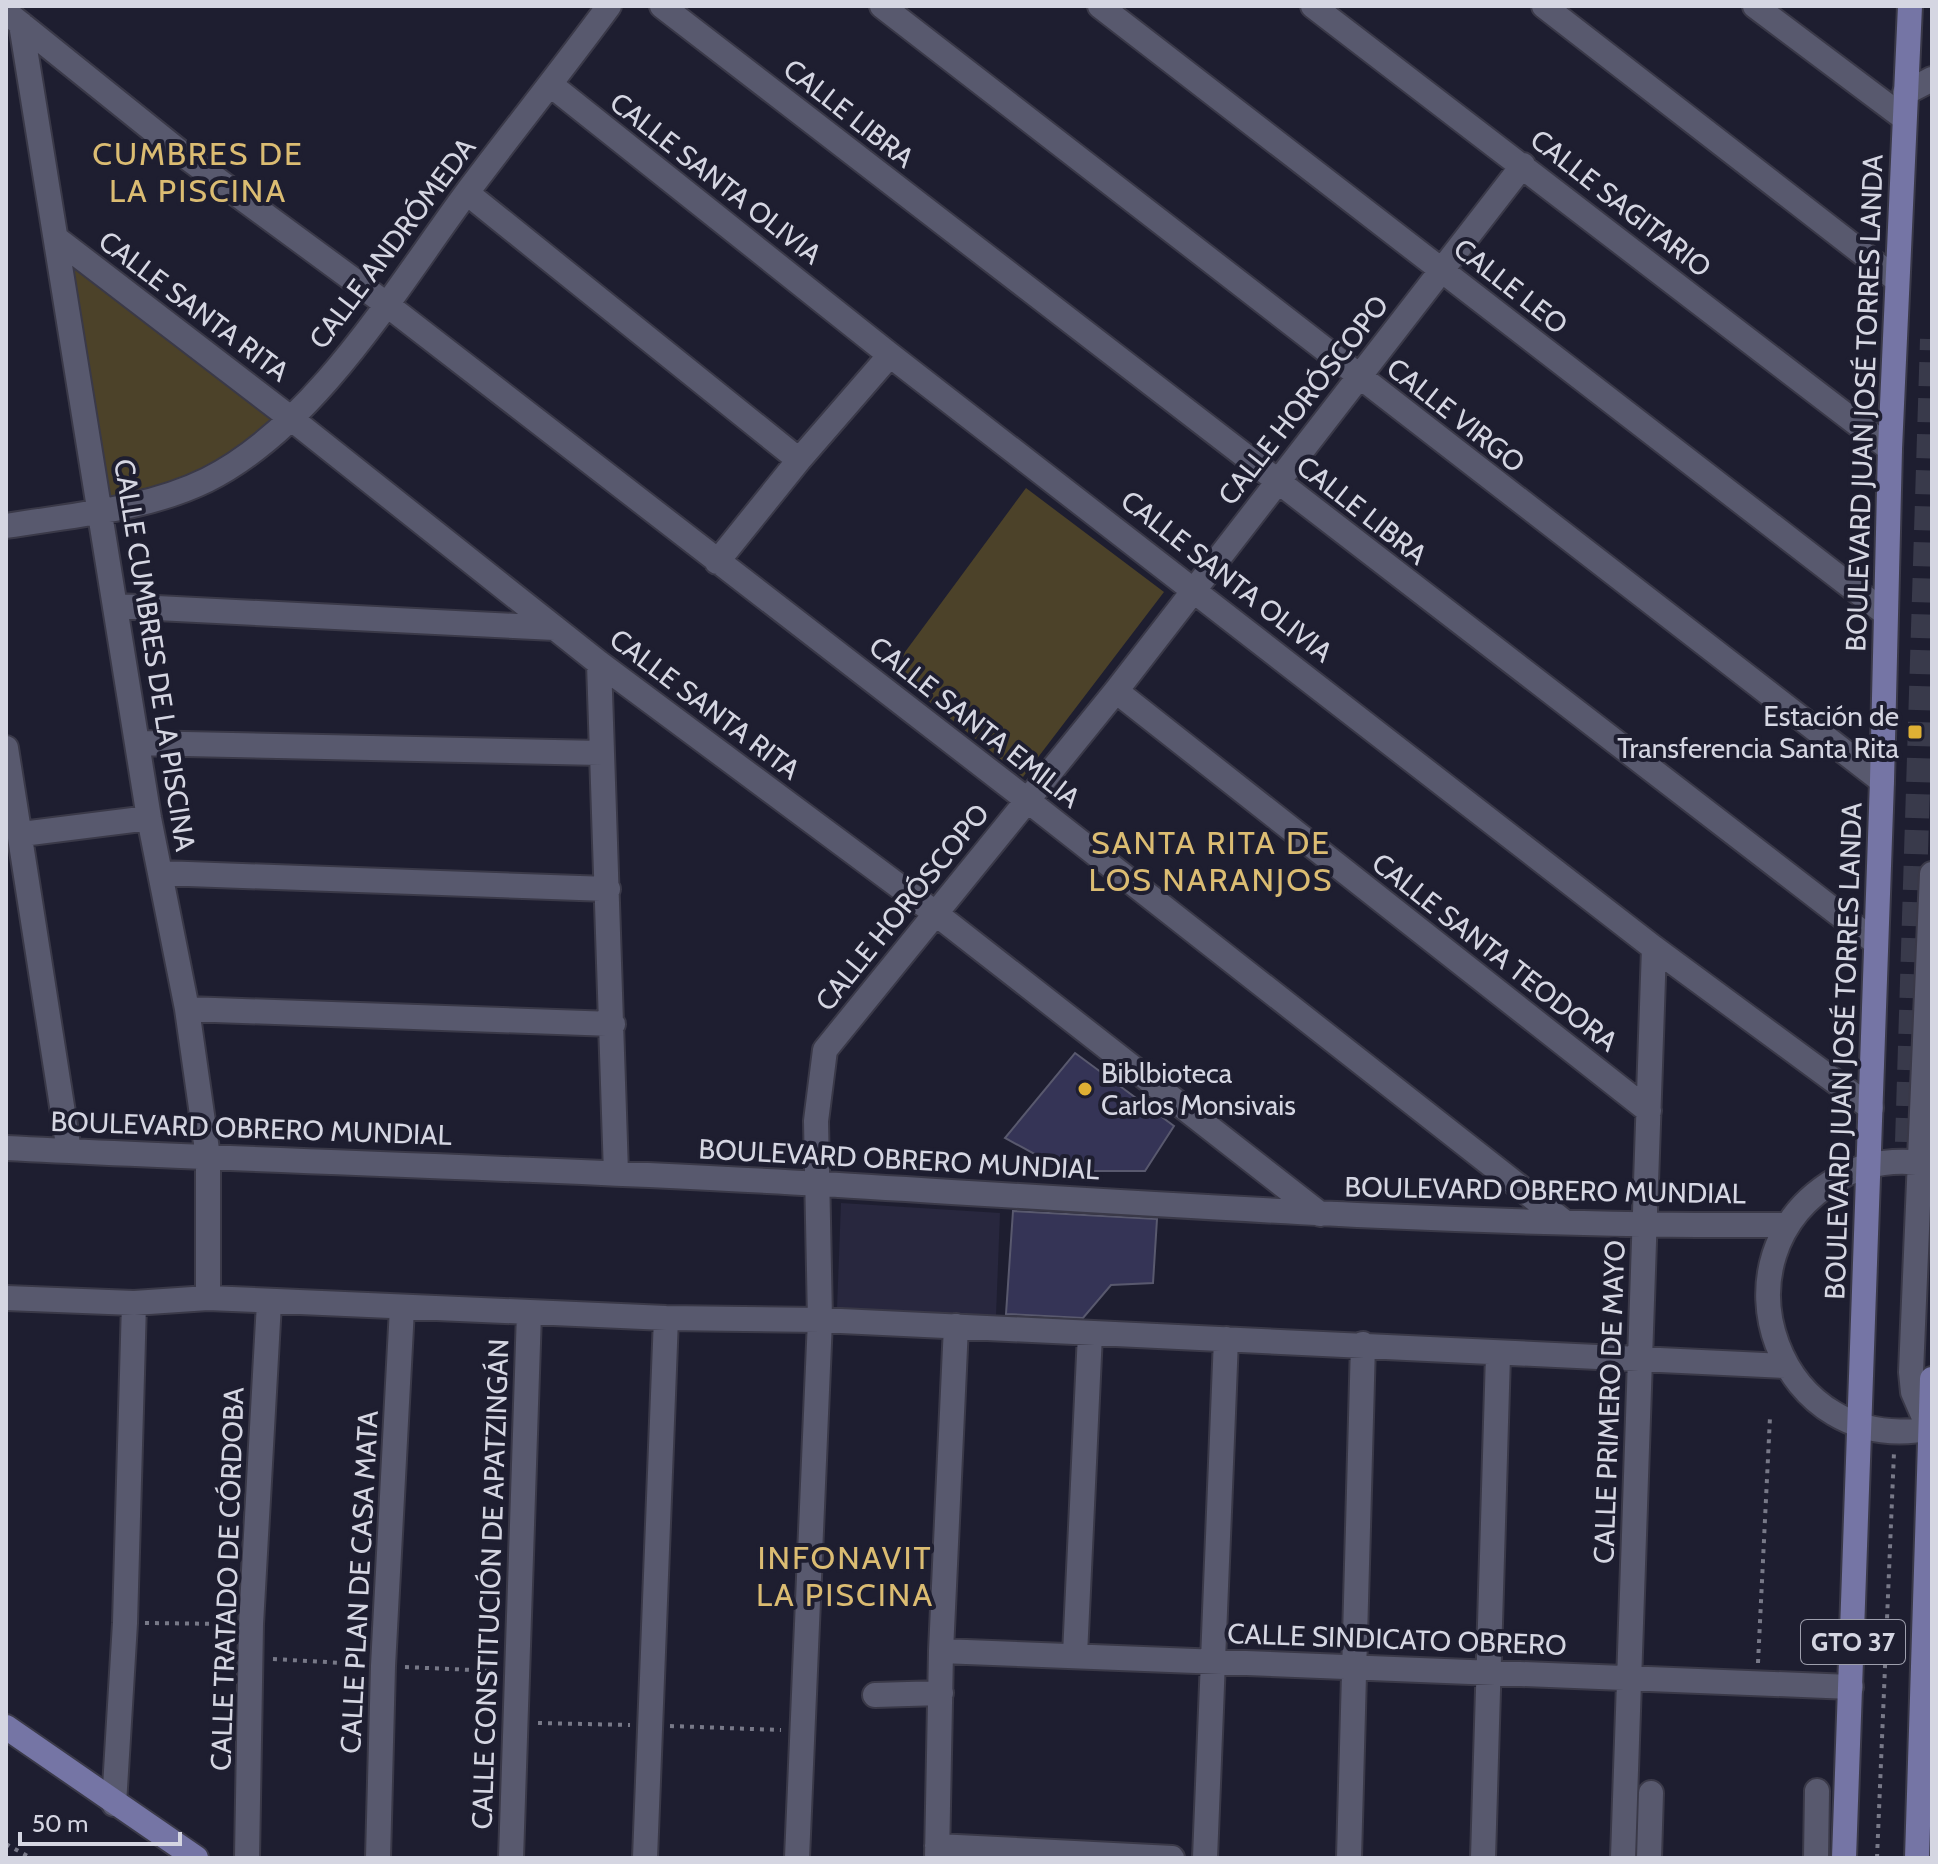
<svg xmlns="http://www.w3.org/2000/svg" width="1938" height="1864" font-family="Cabin,sans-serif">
  <rect width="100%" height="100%" fill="#1e1e30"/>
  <path fill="#28273e" d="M841,1203L1000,1213L996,1316L837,1309Z"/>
  <path fill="#4c4229" d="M68,259L281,418L204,475L110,496Z
    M1026,488L1164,592L1023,777L891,671Z"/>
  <path fill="#353456" stroke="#59596e" stroke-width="2" d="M1075,1053L1174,1126L1145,1171H1066L1005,1138Z
    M1013,1211L1157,1219L1153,1283L1111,1285L1083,1318L1006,1314Z"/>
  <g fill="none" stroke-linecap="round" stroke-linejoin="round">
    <path stroke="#393a4b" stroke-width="24" stroke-dasharray="24 12" stroke-linecap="butt" d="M1907,1142L1932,339"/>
    <g stroke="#3a3948" stroke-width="28">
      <path id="minor" d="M662,6L1875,942
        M882,6L1882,781
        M1100,6L1885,613
        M1313,6L1890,449
        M1544,6L1897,280
        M1755,6L1904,118
        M6,12L185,156L386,304L1027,800L1563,1221
        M21,24L149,818L187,1009L208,1157V1298
        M551,85L890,355L1654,948L1871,1108
        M1905,93L1932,79
        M467,193L799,460
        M57,239L293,420L599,663L935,913L1320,1214
        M6,526C72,515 146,510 207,480C315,426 395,290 465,195C513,131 562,70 609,6
        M717,562L799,460L890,355
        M117,606L555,628
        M599,663L616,1173
        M1116,691L1649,1111
        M138,743L601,753
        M6,748L69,1151
        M22,834L149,818
        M161,873L608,889
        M187,1009L613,1024
        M6,1148C278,1162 549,1168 821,1184C1143,1203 1465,1227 1788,1225
        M1932,1165C1901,1158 1865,1162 1837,1179C1704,1256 1779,1460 1932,1428
        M6,1298L134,1303L208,1298L666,1318L820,1320L1786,1366
        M1929,1429L1913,1392L1911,1372L1932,874
        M941,1651L1851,1687
        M1075,1655L1090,1334
        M875,1695L941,1693
        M114,1804L125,1623L134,1303
        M937,1846L1172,1858
        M247,1858L251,1624L269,1303
        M378,1858L383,1666L402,1308
        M511,1858L529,1313
        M645,1858L666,1318
        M797,1858L820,1320L816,1121L825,1050L1116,691L1523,165
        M937,1858L941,1651L956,1326
        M1205,1858L1226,1339
        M1349,1858L1363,1344
        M1483,1858L1498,1355
        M1623,1858L1654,948
        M1649,1858L1651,1793
        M1816,1858L1817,1791"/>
    </g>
    <g stroke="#3a3948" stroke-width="28">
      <path id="major" d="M6,1727L196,1858
        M1844,1858L1882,781L1890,449L1910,6
        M1917,1858L1932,1379"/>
    </g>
    <path stroke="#787988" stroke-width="4" stroke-dasharray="4 6" stroke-linecap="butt" d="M145,1623L229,1624
      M273,1659L360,1664
      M1758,1663L1770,1417
      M405,1667L496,1671
      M538,1723L630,1725
      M670,1726L781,1730
      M6,1844L31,1858
      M1877,1858L1894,1452"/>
    <use href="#minor" stroke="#58596e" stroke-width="24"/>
    <use href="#major" stroke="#7575a5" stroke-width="24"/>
  </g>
  <g fill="#dfb034" stroke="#1e1e30" stroke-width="3">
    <rect x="1907" y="724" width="16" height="16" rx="4"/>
    <circle cx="1085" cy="1089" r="8"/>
  </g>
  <g text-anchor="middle" stroke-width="8" stroke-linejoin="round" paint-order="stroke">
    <rect fill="#1e1e30" stroke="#9e9fad" stroke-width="2" x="1801" y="1620" width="104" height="44" rx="6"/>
    <g font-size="26" font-weight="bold" fill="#d5d6e2">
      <text x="1853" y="1651">GTO 37</text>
    </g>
    <g font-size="28" fill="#d5d6e2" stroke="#1e1e30">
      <text transform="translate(849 113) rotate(38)" y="10">CALLE LIBRA</text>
      <text transform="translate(716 178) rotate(38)" y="10">CALLE SANTA OLIVIA</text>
      <text transform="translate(1621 203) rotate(38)" y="10">CALLE SAGITARIO</text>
      <text transform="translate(392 243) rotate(-53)" y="10">CALLE ANDRÓMEDA</text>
      <text transform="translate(1511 286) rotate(38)" y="10">CALLE LEO</text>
      <text transform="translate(194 306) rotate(37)" y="10">CALLE SANTA RITA</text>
      <text transform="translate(1303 400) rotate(-52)" y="10">CALLE HORÓSCOPO</text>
      <text transform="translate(1864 403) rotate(-88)" y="10">BOULEVARD JUAN JOSÉ TORRES LANDA</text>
      <text transform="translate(1456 415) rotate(38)" y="10">CALLE VIRGO</text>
      <text transform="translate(1362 510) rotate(38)" y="10">CALLE LIBRA</text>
      <text transform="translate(1227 576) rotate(38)" y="10">CALLE SANTA OLIVIA</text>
      <text transform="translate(155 655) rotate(81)" y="10">CALLE CUMBRES DE LA PISCINA</text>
      <text transform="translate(705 704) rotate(37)" y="10">CALLE SANTA RITA</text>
      <text transform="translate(975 722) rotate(38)" y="10">CALLE SANTA EMILIA</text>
      <text transform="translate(902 907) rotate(-51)" y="10">CALLE HORÓSCOPO</text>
      <text transform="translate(1495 952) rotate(38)" y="10">CALLE SANTA TEODORA</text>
      <text transform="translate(1843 1051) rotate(-88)" y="10">BOULEVARD JUAN JOSÉ TORRES LANDA</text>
      <text transform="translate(251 1128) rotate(2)" y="10">BOULEVARD OBRERO MUNDIAL</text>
      <text transform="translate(899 1159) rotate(3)" y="10">BOULEVARD OBRERO MUNDIAL</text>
      <text transform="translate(1545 1190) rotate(1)" y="10">BOULEVARD OBRERO MUNDIAL</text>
      <text transform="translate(1609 1402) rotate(-88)" y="10">CALLE PRIMERO DE MAYO</text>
      <text transform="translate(227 1579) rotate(-88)" y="10">CALLE TRATADO DE CÓRDOBA</text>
      <text transform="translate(359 1582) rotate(-87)" y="10">CALLE PLAN DE CASA MATA</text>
      <text transform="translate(490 1584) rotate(-88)" y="10">CALLE CONSTITUCIÓN DE APATZINGÁN</text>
      <text transform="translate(1397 1639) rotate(2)" y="10">CALLE SINDICATO OBRERO</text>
    </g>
    <g font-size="28" fill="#d5d6e2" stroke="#1e1e30" text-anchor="end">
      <text x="1899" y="726">Estación de<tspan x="1899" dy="32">Transferencia Santa Rita</tspan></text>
      <text x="1101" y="1083" text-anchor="start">Biblbioteca<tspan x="1101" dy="32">Carlos Monsivais</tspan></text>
    </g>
    <g font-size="32" letter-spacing="2" fill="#dbbc72" stroke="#1e1e30">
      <text x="198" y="165">CUMBRES DE<tspan x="198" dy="37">LA PISCINA</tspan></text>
      <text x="1211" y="854">SANTA RITA DE<tspan x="1211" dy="37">LOS NARANJOS</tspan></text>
      <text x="845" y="1569">INFONAVIT<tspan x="845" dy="37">LA PISCINA</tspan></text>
    </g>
  </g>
  <rect width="1938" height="1864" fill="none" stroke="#d5d6e2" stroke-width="16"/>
  <path d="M20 1832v12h160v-12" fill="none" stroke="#d5d6e2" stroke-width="4"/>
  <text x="32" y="1832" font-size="24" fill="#d5d6e2" stroke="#1e1e30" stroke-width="6" paint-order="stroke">50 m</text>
</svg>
